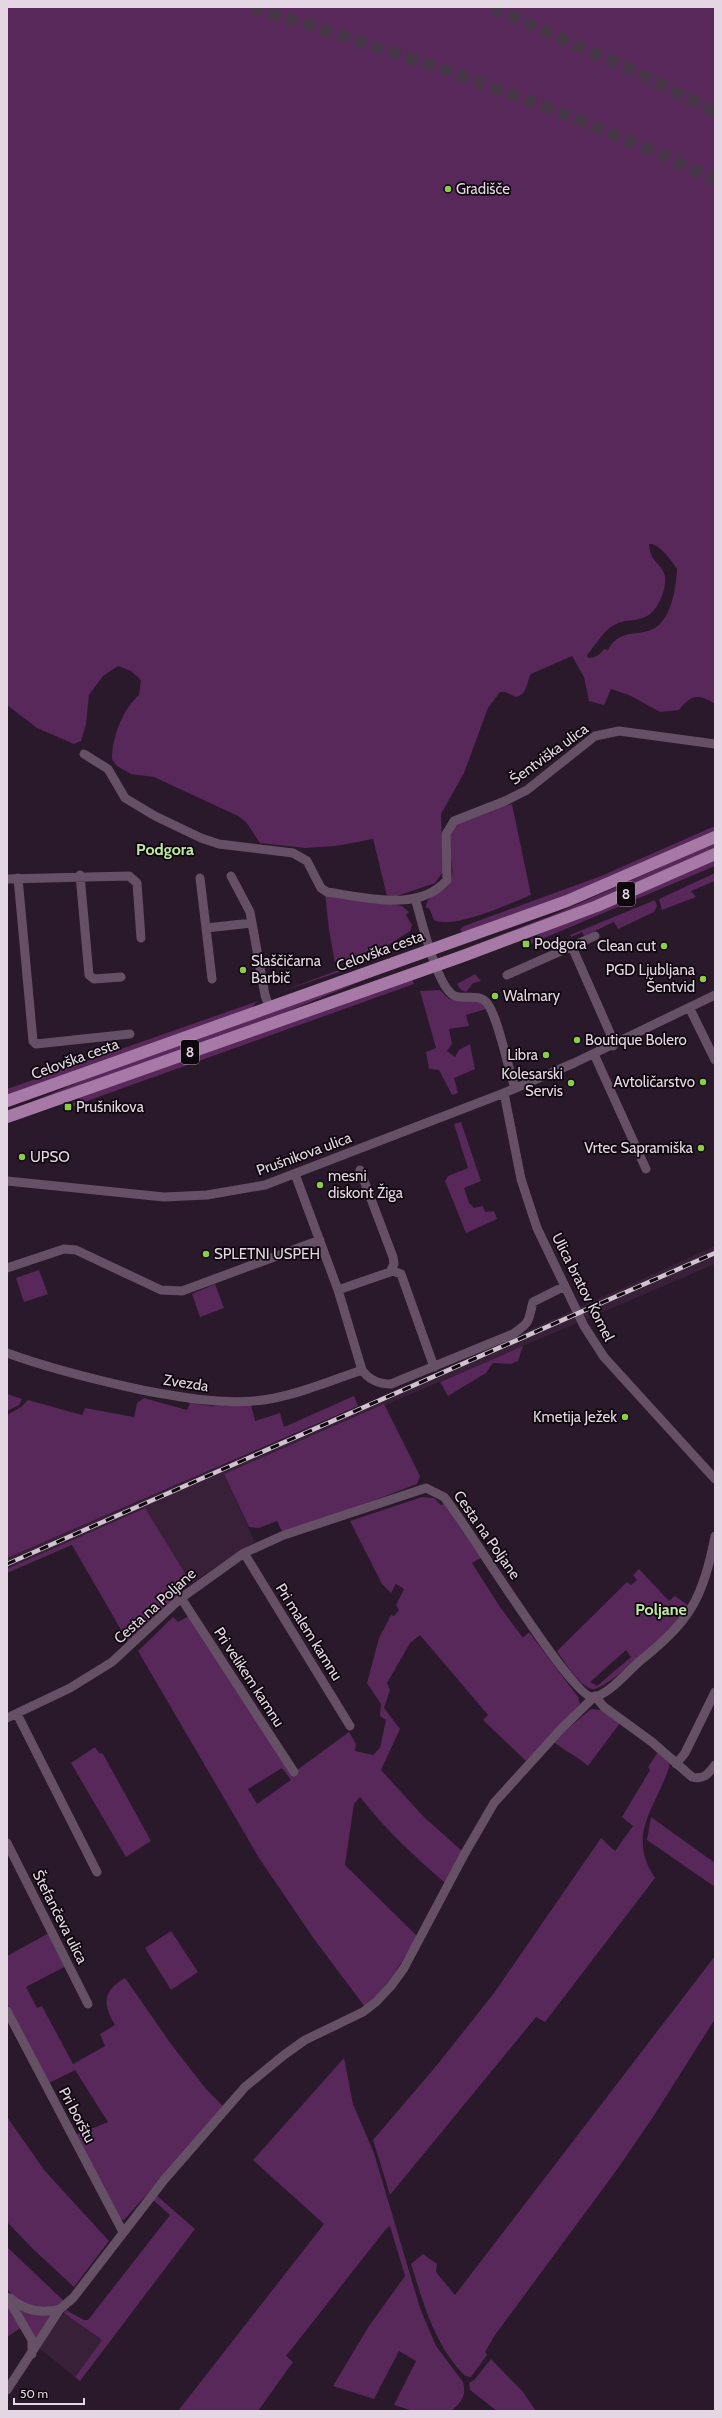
<svg xmlns="http://www.w3.org/2000/svg" width="722" height="2418" font-family="Cabin,sans-serif">
  <rect width="100%" height="100%" fill="#2a182b"/>
  <path fill="#372038" d="M715,1246V1264L224,1474L255,1542L191,1583L144,1508L7,1569V1558L379,1398Z
    M64,2313L102,2340L75,2377L40,2349V2346Z"/>
  <path fill="#572859" fill-rule="evenodd" d="M7,7H715V704C698,693 691,695 679,710L660,712L629,695L611,689L604,705L589,701L584,677L572,656L531,674C526,683 528,694 516,697L505,692H500L488,708L464,773L441,814L443,872L435,883L397,896H387L373,839L336,846L305,848L260,843L246,822L238,816L154,777L131,774L117,766L112,759C112,737 123,709 139,695L141,680L131,671L118,666L103,676L89,695L86,724L81,741L74,744L37,728L7,705ZM649,544C659,543 672,561 677,569C676,589 671,625 648,631C631,635 617,632 608,650L604,649C600,655 595,658 588,658L587,655C596,645 602,632 614,625C624,619 637,622 647,616C658,610 667,589 665,576C662,563 650,563 649,544Z
    M512,804L531,895C511,903 453,930 434,920L429,908H426C426,893 444,895 450,883C457,867 446,852 450,836C451,832 455,827 457,822L486,811Z
    M715,826V832L604,881L462,933L460,929L464,926L601,876Z
    M715,843V849L588,904L466,948L553,915Z
    M715,860V866L530,944L529,941L543,932L652,888Z
    M715,873V881L691,891L696,897L662,910L659,899Z
    M325,893L402,906L409,912L406,915L412,925L410,931L390,944L335,963L329,930Z
    M655,900L657,906L654,912L618,929L614,922L584,936L582,932L571,937L570,935Z
    M406,963L276,1016L7,1112L106,1071Z
    M341,969L342,971L280,992Z
    M475,974L481,981L473,983L466,992L461,990L457,984Z
    M412,978L414,984L73,1106L72,1104L81,1097Z
    M440,990L449,999L477,1001L482,1003L486,1009L466,1015L469,1026L449,1029L452,1044L447,1051L455,1057L459,1050L470,1044L475,1069L454,1078L458,1093L452,1095L439,1070L429,1069L426,1052L436,1048L420,991Z
    M258,1001L250,1009L7,1095V1089Z
    M461,1122L481,1181L464,1188L469,1203L474,1208L483,1206L485,1212L494,1211L497,1219L466,1233L445,1181L448,1176L468,1168L454,1124Z
    M39,1270L48,1294L24,1302L16,1278Z
    M215,1284L224,1308L200,1317L192,1294Z
    M523,1346L518,1361L511,1364L493,1363L486,1373L448,1396L440,1382Z
    M7,1394L22,1399L19,1405L7,1411Z
    M354,1396L358,1406L7,1558V1415L21,1407L28,1400L82,1415L85,1408L134,1417L137,1403L144,1398L187,1410L190,1403L212,1406L251,1404L255,1421L280,1413L284,1427Z
    M384,1404L420,1476L417,1484L351,1509L282,1531L277,1521L259,1528L249,1527L224,1474Z
    M422,1497L434,1498L441,1505L444,1504L481,1558L472,1563L500,1607L523,1638L529,1632L578,1697L580,1704L526,1761L483,1720L488,1715L420,1635L410,1643L387,1683L390,1690L384,1708L400,1729L381,1770L424,1817L462,1851L445,1883C414,1856 385,1829 360,1797L354,1804L345,1865L417,1936C402,1962 388,1987 365,2007L314,1939L259,1858L138,1651L173,1617L178,1622L189,1616L293,1773L349,1732L356,1744L355,1751L373,1755L380,1748L386,1720L380,1716L381,1704L367,1683L379,1638L391,1615L394,1616L399,1610L396,1605L404,1589L396,1584L391,1593L382,1584L350,1521ZM282,1768L291,1780L257,1804L248,1789Z
    M145,1508L191,1583L128,1642L72,1545L7,1573V1569Z
    M639,1569L669,1601L675,1596L689,1606C685,1612 681,1618 676,1624C666,1635 604,1692 592,1689C578,1685 565,1662 557,1651L627,1582L631,1585L637,1580L633,1575ZM626,1650L631,1657L597,1686L590,1682Z
    M591,1709L601,1710L620,1723L588,1766C577,1756 564,1751 553,1741Z
    M95,1747L99,1753L103,1754L151,1841L126,1857L71,1763Z
    M658,1752L670,1764C658,1806 625,1833 655,1878L545,2022L536,2017L390,2195L373,2140L437,2065L494,1993L601,1838L615,1851L633,1826L622,1817L650,1770L648,1767Z
    M651,1817L715,1863V1887L647,1840Z
    M171,1931L198,1972L171,1990L145,1948Z
    M49,1933L66,1966L26,1987L37,2008L42,2006L73,2064L105,2046L100,2034L115,2025C102,2003 103,1991 125,1978L171,2044L206,2089L224,2107L124,2220L120,2219L76,2135L108,2122L75,2070L49,2083L7,2003V1956Z
    M715,1956V2019L653,2117L616,2171L495,2335L485,2352L487,2355L471,2377L465,2376C434,2344 424,2305 411,2264L423,2254L437,2264L436,2272L455,2295Z
    M344,2058L353,2104L374,2153L420,2308L436,2346L463,2382C467,2395 461,2403 451,2411H413L394,2405L416,2361L399,2351L374,2399L333,2386L369,2326L405,2276L390,2226L386,2229L286,2356L293,2362L258,2411H178L324,2224L253,2160Z
    M7,2117L45,2171L109,2241L74,2287L33,2249L7,2222Z
    M156,2195L195,2229L80,2381L75,2377L102,2340L64,2313L66,2310L84,2320H88L170,2215L152,2199Z
    M7,2247L64,2301C46,2316 21,2305 7,2289Z
    M7,2304L22,2327L7,2337Z
    M19,2311L52,2314L35,2347Z
    M491,2359L523,2392L536,2411H497L470,2390L469,2383L474,2380Z"/>
  <g fill="none" stroke-linecap="round" stroke-linejoin="round">
    <path stroke="#463547" stroke-width="12" stroke-dasharray="12 6" stroke-linecap="butt" d="M252,7C409,56 566,108 715,180
      M492,7L632,70L715,112"/>
    <path stroke="#665066" stroke-width="9" d="M84,754L108,769L125,798L155,816L201,838L219,844L293,853L307,861L321,888L327,892C364,897 419,913 447,880L446,834L454,821L505,801L527,790L595,736L619,731L715,744
      M80,875L89,975L94,979L121,977
      M231,876L250,912L265,995L269,1007
      M18,878L33,1041L36,1044L130,1034
      M200,878L206,928
      M7,879L129,876L137,883L141,938
      M415,898C421,918 436,984 453,995C463,1001 478,992 487,1003C498,1016 508,1069 515,1088
      M572,947L610,1033L613,1046
      M507,975L595,936
      M212,979L206,928L252,923
      M690,1009L715,1060
      M594,1054L646,1169
      M504,1093L521,1179L537,1228L584,1326L604,1357L715,1479
      M360,1170L393,1257L394,1264L390,1272
      M295,1174L338,1290L362,1370C369,1380 378,1384 391,1384L513,1334C531,1322 528,1321 533,1302L565,1286
      M7,1181L164,1197L207,1195L265,1185L504,1093L574,1063L715,995
      M7,1268L64,1249L76,1250L161,1290L182,1291L320,1240
      M338,1290L393,1271L401,1274L434,1367
      M7,1353C51,1369 96,1380 142,1390C179,1397 216,1404 254,1401C290,1398 327,1382 362,1370
      M244,1553L350,1726
      M181,1598L294,1772
      M595,1696L604,1707L652,1742L692,1777C704,1780 708,1774 715,1765
      M17,1714L97,1872
      M7,1718L70,1688L112,1662L181,1598L244,1553L284,1535L426,1488L444,1497C466,1523 571,1696 592,1697C607,1697 629,1670 640,1661C690,1621 703,1599 715,1536
      M676,1764L685,1753L715,1692
      M7,1843L88,2004
      M7,2011L123,2232
      M7,2297L32,2340V2354
      M10,2298C25,2311 41,2314 60,2309
      M7,2390L60,2309L73,2298L164,2180L245,2087L284,2055L305,2040L363,2012L376,2002L391,1986L404,1968L465,1853L494,1803L561,1729L595,1696"/>
    <path stroke="#a779a7" stroke-width="12" d="M7,1101L567,901L715,837
      M7,1117L463,956L597,906L715,854"/>
    <g stroke="#d0c3cf" stroke-width="4.5">
      <path id="rail" d="M7,1564L715,1253"/>
    </g>
    <use href="#rail" stroke="#0e070e" stroke-width="3" stroke-dasharray="9" stroke-linecap="butt"/>
  </g>
  <g fill="#8bce46" stroke="#0e070e" stroke-width="1.5">
    <circle cx="448" cy="189" r="4"/>
    <rect x="522" y="940" width="8" height="8" rx="2"/>
    <circle cx="664" cy="946" r="4"/>
    <circle cx="243" cy="970" r="4"/>
    <circle cx="703" cy="979" r="4"/>
    <circle cx="495" cy="996" r="4"/>
    <circle cx="577" cy="1040" r="4"/>
    <circle cx="546" cy="1055" r="4"/>
    <circle cx="703" cy="1082" r="4"/>
    <circle cx="571" cy="1083" r="4"/>
    <rect x="64" y="1103" width="8" height="8" rx="2"/>
    <circle cx="701" cy="1148" r="4"/>
    <circle cx="22" cy="1157" r="4"/>
    <circle cx="320" cy="1185" r="4"/>
    <circle cx="206" cy="1254" r="4"/>
    <circle cx="625" cy="1417" r="4"/>
  </g>
  <g text-anchor="middle" stroke-width="3.5" stroke-linejoin="round" paint-order="stroke">
    <g fill="#0e070e" stroke="#a499a3" stroke-width="1">
      <rect x="617" y="882" width="18" height="24" rx="3"/>
      <rect x="181" y="1040" width="18" height="24" rx="3"/>
    </g>
    <g font-size="14" font-weight="bold" fill="#e4d7e3">
      <text x="626" y="899">8</text>
      <text x="190" y="1057">8</text>
    </g>
    <g font-size="15" fill="#e4d7e3" stroke="#0e070e" text-anchor="start">
      <text x="456" y="194">Gradišče</text>
      <text x="534" y="949">Podgora</text>
      <text x="656" y="951" text-anchor="end">Clean cut</text>
      <text x="251" y="966">Slaščičarna<tspan x="251" dy="17">Barbič</tspan></text>
      <text x="695" y="975" text-anchor="end">PGD Ljubljana<tspan x="695" dy="17">Šentvid</tspan></text>
      <text x="503" y="1001">Walmary</text>
      <text x="585" y="1045">Boutique Bolero</text>
      <text x="538" y="1060" text-anchor="end">Libra</text>
      <text x="563" y="1079" text-anchor="end">Kolesarski<tspan x="563" dy="17">Servis</tspan></text>
      <text x="695" y="1087" text-anchor="end">Avtoličarstvo</text>
      <text x="76" y="1112">Prušnikova</text>
      <text x="693" y="1153" text-anchor="end">Vrtec Sapramiška</text>
      <text x="30" y="1162">UPSO</text>
      <text x="328" y="1181">mesni<tspan x="328" dy="17">diskont Žiga</tspan></text>
      <text x="214" y="1259">SPLETNI USPEH</text>
      <text x="617" y="1422" text-anchor="end">Kmetija Ježek</text>
    </g>
    <g font-size="15" fill="#e4d7e3" stroke="#0e070e">
      <text transform="translate(549 754) rotate(-36)" y="5">Šentviška ulica</text>
      <text transform="translate(380 951) rotate(-20)" y="5">Celovška cesta</text>
      <text transform="translate(75 1059) rotate(-20)" y="5">Celovška cesta</text>
      <text transform="translate(304 1154) rotate(-20)" y="5">Prušnikova ulica</text>
      <text transform="translate(583 1287) rotate(63)" y="5">Ulica bratov Komel</text>
      <text transform="translate(186 1383) rotate(9)" y="5">Zvezda</text>
      <text transform="translate(487 1535) rotate(55)" y="5">Cesta na Poljane</text>
      <text transform="translate(155 1606) rotate(-42)" y="5">Cesta na Poljane</text>
      <text transform="translate(309 1632) rotate(58)" y="5">Pri malem kamnu</text>
      <text transform="translate(249 1677) rotate(57)" y="5">Pri velikem kamnu</text>
      <text transform="translate(60 1917) rotate(63)" y="5">Štefančeva ulica</text>
      <text transform="translate(77 2115) rotate(62)" y="5">Pri borštu</text>
    </g>
    <g font-size="16" font-weight="bold" fill="#c0e7a2" stroke="#0e070e">
      <text x="165" y="855">Podgora</text>
      <text x="661" y="1615">Poljane</text>
    </g>
  </g>
  <rect width="722" height="2418" fill="none" stroke="#e4d7e3" stroke-width="16"/>
  <path d="M14 2398v6h70v-6" fill="none" stroke="#e4d7e3" stroke-width="2"/>
  <text x="20" y="2398" font-size="12" fill="#e4d7e3" stroke="#0e070e" stroke-width="3" paint-order="stroke">50 m</text>
</svg>
